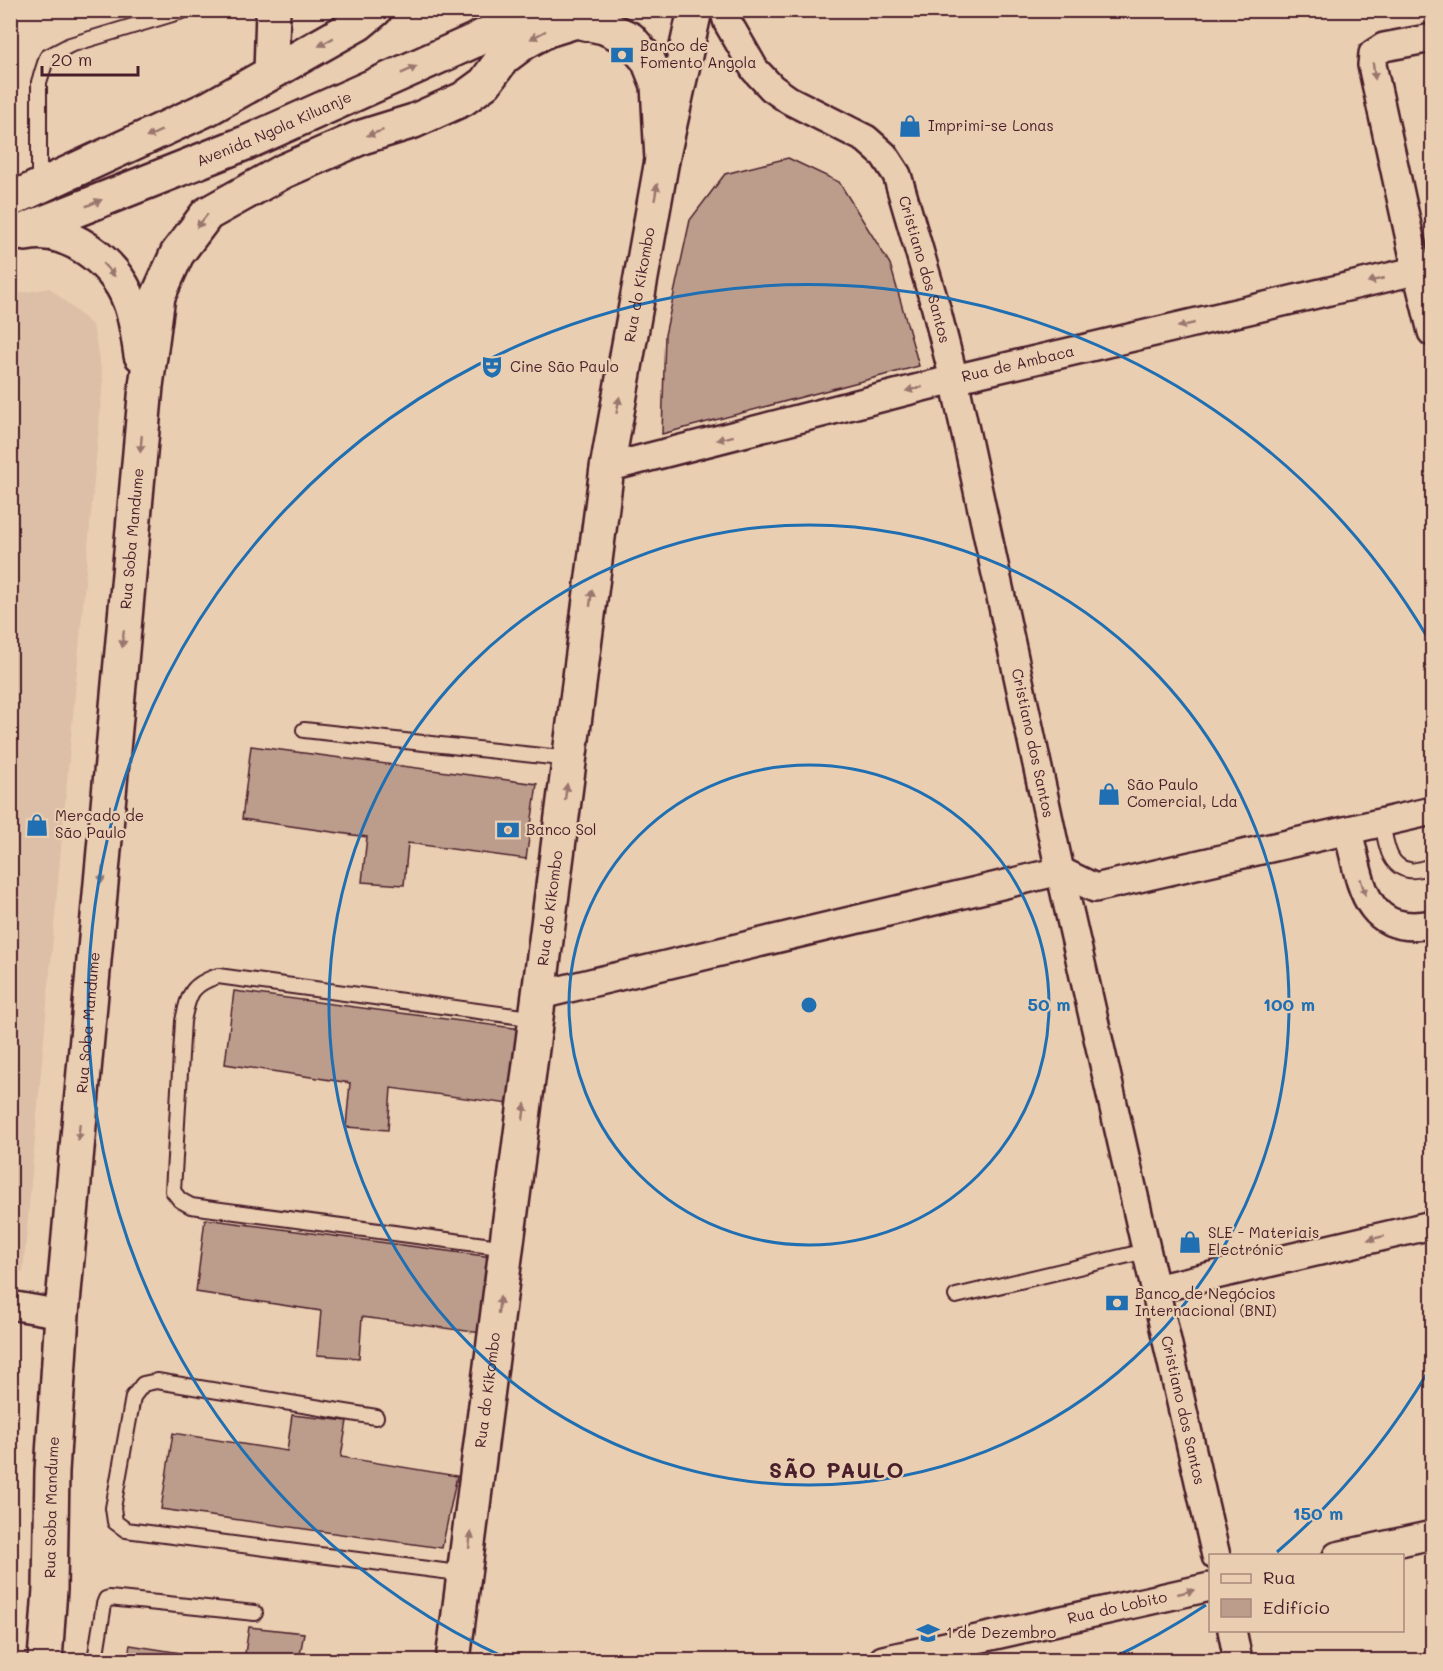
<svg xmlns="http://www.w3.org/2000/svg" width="1443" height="1671" font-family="Mali,sans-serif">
  <rect width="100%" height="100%" fill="#e9ceb1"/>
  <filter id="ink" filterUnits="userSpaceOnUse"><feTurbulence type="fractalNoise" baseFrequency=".0167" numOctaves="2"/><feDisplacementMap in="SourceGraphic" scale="12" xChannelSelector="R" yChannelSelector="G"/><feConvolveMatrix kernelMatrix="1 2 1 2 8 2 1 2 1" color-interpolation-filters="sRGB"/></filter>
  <g filter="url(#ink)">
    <path fill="#dcbfa6" d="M50,288L93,326L103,380L23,1272L10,1269V295Z"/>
    <path fill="#bc9d8c" stroke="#4a1f2b" stroke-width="1.5" d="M788,158L839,182L890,264L919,366L662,434L665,335L690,220L725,174Z
      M251,746L537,784L526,859L408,843L404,885L362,882L367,837L242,819Z
      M234,991L521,1029L509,1104L391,1088L388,1130L346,1127L350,1083L225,1064Z
      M205,1219L492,1257L481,1333L362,1317L359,1358L317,1355L321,1311L196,1292Z
      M292,1415L347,1421L341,1457L457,1476L442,1548L161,1509L173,1433L287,1451Z
      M249,1627L304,1633L299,1660H244Z
      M130,1645L225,1660H127Z"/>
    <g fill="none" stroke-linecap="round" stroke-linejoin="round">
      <g stroke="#4a1f2b" stroke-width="18">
        <path id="lane" d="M39,185V82L47,57L70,45L186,10
          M304,730L570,759
          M1382,823C1386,840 1387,867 1409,870C1416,872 1426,867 1432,866
          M507,1248L191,1206L180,1200L173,1191L183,1021C189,994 190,985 218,976L537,1019
          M956,1296L1146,1251
          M376,1417L157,1381L143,1384L133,1397L113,1508L115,1522L126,1530L466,1574
          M95,1660L104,1604L106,1599L109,1598L255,1613"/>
      </g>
      <g stroke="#4a1f2b" stroke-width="32">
        <g id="street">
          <path id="s1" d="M724,10L728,23L755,70L772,88L789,100L866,139L884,155L897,175L936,308L954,379L1060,871L1216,1556"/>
          <path d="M1432,38L1384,47L1373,54L1372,65L1417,271L1432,332"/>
          <path id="s2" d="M607,468L954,379L1432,267"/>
          <path d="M1348,831C1361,881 1363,937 1432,924"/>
          <path d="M540,995L1060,871L1095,888L1432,811"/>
          <path d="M1155,1289L1432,1225"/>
          <path d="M10,1305L62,1314"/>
          <path d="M1337,1556L1432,1535"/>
          <path d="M1232,1630L1238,1660"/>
          <path id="s3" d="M883,1660L1210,1587"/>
        </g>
      </g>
      <g stroke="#4a1f2b" stroke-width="38">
        <g id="secondary">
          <path d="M271,73L273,10"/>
          <path d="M10,200L209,108L358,24L375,10"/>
          <path d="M26,234C67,225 115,262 129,300C136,317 138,336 141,355"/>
          <path id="s4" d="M10,236L248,142L476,40L534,10"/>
          <path id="s5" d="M45,1660L50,1589L52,1471L62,1314L146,386L158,296L177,254L207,214L284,171L362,137L414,121L463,99L485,83L503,58L523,43L547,30L576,21L604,27L630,39L648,60L658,85L662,160"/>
          <path id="s6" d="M453,1660L607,468L662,160L695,10"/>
        </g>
      </g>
      <use href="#lane" stroke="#e9ceb1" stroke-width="14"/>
      <use href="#street" stroke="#e9ceb1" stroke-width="27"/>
      <use href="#secondary" stroke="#e9ceb1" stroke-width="33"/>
    </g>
    <defs><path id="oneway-solid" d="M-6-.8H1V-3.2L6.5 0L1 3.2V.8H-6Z" transform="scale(1.5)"/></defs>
    <g fill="#9a766e">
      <use href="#oneway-solid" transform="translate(538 35) rotate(152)"/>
      <use href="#oneway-solid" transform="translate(326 42) rotate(151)"/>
      <use href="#oneway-solid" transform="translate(409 70) rotate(-24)"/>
      <use href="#oneway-solid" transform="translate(1374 71) rotate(82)"/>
      <use href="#oneway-solid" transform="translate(375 133) rotate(162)"/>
      <use href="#oneway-solid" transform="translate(154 134) rotate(155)"/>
      <use href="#oneway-solid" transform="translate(656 192) rotate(-80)"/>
      <use href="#oneway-solid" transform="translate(94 203) rotate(-22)"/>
      <use href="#oneway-solid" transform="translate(202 221) rotate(129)"/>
      <use href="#oneway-solid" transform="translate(109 270) rotate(47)"/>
      <use href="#oneway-solid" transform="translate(1376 280) rotate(167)"/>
      <use href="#oneway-solid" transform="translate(1186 325) rotate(167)"/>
      <use href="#oneway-solid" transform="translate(914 389) rotate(166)"/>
      <use href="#oneway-solid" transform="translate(618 405) rotate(-80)"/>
      <use href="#oneway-solid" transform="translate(725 438) rotate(166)"/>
      <use href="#oneway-solid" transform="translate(141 444) rotate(95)"/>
      <use href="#oneway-solid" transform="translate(591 598) rotate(-83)"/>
      <use href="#oneway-solid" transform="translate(123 639) rotate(95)"/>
      <use href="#oneway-solid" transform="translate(566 792) rotate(-83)"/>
      <use href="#oneway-solid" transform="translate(102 875) rotate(95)"/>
      <use href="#oneway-solid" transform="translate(1363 887) rotate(73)"/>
      <use href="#oneway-solid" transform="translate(524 1112) rotate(-83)"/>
      <use href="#oneway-solid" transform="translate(79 1132) rotate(95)"/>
      <use href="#oneway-solid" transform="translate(1376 1238) rotate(167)"/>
      <use href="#oneway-solid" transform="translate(499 1305) rotate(-83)"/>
      <use href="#oneway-solid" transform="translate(470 1540) rotate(-83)"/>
      <use href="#oneway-solid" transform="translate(1186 1592) rotate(-13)"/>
    </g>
  </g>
  <g fill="none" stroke="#1f6fb2" stroke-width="3">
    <circle cx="809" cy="1005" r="240"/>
    <circle cx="809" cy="1005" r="480"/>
    <path d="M1429 1370A720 720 0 0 1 1277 1552M1206 1605A720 720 0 0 1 1108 1660M510 1660A720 720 0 1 1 1429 640"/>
  </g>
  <defs>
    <g id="bank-bare" transform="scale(1.8)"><path d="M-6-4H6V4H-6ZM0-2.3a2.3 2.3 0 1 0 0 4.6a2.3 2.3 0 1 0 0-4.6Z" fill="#1f6fb2" stroke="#e9ceb1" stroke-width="2.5" paint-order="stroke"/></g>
    <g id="shop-bare" transform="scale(1.8)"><path d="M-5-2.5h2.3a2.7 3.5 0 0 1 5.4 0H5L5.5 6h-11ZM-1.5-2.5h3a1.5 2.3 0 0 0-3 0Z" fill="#1f6fb2" stroke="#e9ceb1" stroke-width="2.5" paint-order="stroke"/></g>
    <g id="theatre-bare" transform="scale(1.8)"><path d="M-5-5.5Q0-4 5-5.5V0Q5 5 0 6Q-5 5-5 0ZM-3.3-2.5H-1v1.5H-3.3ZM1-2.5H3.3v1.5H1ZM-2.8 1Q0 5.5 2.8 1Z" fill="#1f6fb2" stroke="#e9ceb1" stroke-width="2.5" paint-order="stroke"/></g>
    <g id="school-bare" transform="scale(1.8)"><path d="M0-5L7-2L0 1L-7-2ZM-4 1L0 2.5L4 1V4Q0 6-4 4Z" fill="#1f6fb2" stroke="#e9ceb1" stroke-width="2.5" paint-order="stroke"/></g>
  </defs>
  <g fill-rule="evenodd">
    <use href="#bank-bare" x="622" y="55"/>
    <use href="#shop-bare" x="910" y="126"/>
    <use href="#theatre-bare" x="492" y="367"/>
    <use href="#shop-bare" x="1109" y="794"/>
    <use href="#shop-bare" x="37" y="825"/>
    <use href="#bank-bare" x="508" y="830"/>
    <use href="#shop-bare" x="1190" y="1242"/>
    <use href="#bank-bare" x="1117" y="1303"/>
    <use href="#school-bare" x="928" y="1633"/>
  </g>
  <g text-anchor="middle" stroke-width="4.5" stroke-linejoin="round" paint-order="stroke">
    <g font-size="15" fill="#4a1f2b" stroke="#e9ceb1" text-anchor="start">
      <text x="640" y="51">Banco de<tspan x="640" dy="17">Fomento Angola</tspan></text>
      <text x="928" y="131">Imprimi-se Lonas</text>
      <text x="510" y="372">Cine São Paulo</text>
      <text x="1127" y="790">São Paulo<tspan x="1127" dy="17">Comercial, Lda</tspan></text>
      <text x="55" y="821">Mercado de<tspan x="55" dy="17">São Paulo</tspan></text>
      <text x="526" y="835">Banco Sol</text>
      <text x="1208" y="1238">SLE - Materiais<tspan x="1208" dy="17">Electrónic</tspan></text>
      <text x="1135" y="1299">Banco de Negócios<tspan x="1135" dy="17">Internacional (BNI)</tspan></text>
      <text x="946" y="1638">1 de Dezembro</text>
    </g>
    <g font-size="15" fill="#4a1f2b" stroke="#e9ceb1">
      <text dy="5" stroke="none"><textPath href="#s4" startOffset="285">Avenida Ngola Kiluanje</textPath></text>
      <text dy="5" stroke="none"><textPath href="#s1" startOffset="346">Cristiano dos Santos</textPath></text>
      <text dy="5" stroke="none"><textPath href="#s6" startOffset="1388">Rua do Kikombo</textPath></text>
      <text dy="5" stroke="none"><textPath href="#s2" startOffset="424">Rua de Ambaca</textPath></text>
      <text dy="5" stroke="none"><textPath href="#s5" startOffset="1125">Rua Soba Mandume</textPath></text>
      <text dy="5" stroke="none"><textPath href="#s1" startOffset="832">Cristiano dos Santos</textPath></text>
      <text dy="5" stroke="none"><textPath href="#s6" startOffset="758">Rua do Kikombo</textPath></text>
      <text dy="5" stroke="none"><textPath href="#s5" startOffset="639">Rua Soba Mandume</textPath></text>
      <text dy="5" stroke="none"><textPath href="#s6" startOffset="272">Rua do Kikombo</textPath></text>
      <text dy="5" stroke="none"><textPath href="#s1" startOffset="1516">Cristiano dos Santos</textPath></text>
      <text dy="5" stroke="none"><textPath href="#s5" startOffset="153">Rua Soba Mandume</textPath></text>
      <text dy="5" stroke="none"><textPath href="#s3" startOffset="240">Rua do Lobito</textPath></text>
    </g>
    <g font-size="21" font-weight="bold" letter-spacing="1.5" fill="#4a1f2b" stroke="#e9ceb1">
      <text x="837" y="1478">SÃO PAULO</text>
    </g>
  </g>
  <circle cx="809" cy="1005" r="9" fill="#1f6fb2" stroke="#e9ceb1" stroke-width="3"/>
  <g font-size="18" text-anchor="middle" font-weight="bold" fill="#1f6fb2" stroke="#e9ceb1" stroke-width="4.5" stroke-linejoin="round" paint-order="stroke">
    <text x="1049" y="1011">50 m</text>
    <text x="1289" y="1011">100 m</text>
    <text x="1318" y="1520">150 m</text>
  </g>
  <rect width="1443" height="1671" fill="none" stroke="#e9ceb1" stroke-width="36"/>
  <rect x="18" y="18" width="1407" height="1635" fill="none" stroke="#4a1f2b" stroke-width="2" filter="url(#ink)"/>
  <rect x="1209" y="1554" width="195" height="78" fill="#e9ceb1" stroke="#a9887b" stroke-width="1.5"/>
  <rect x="1221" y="1574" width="30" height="9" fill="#e9ceb1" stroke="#a9887b" stroke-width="1.5"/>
  <text x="1263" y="1584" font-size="18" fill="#4a1f2b">Rua</text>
  <rect x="1221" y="1599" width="30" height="18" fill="#bc9d8c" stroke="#a9887b" stroke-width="1.5"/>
  <text x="1263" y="1614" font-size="18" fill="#4a1f2b">Edifício</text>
  <path d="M42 66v9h96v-9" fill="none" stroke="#4a1f2b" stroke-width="3"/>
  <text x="51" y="66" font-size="18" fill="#4a1f2b" stroke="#e9ceb1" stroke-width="4.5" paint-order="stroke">20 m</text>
</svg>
